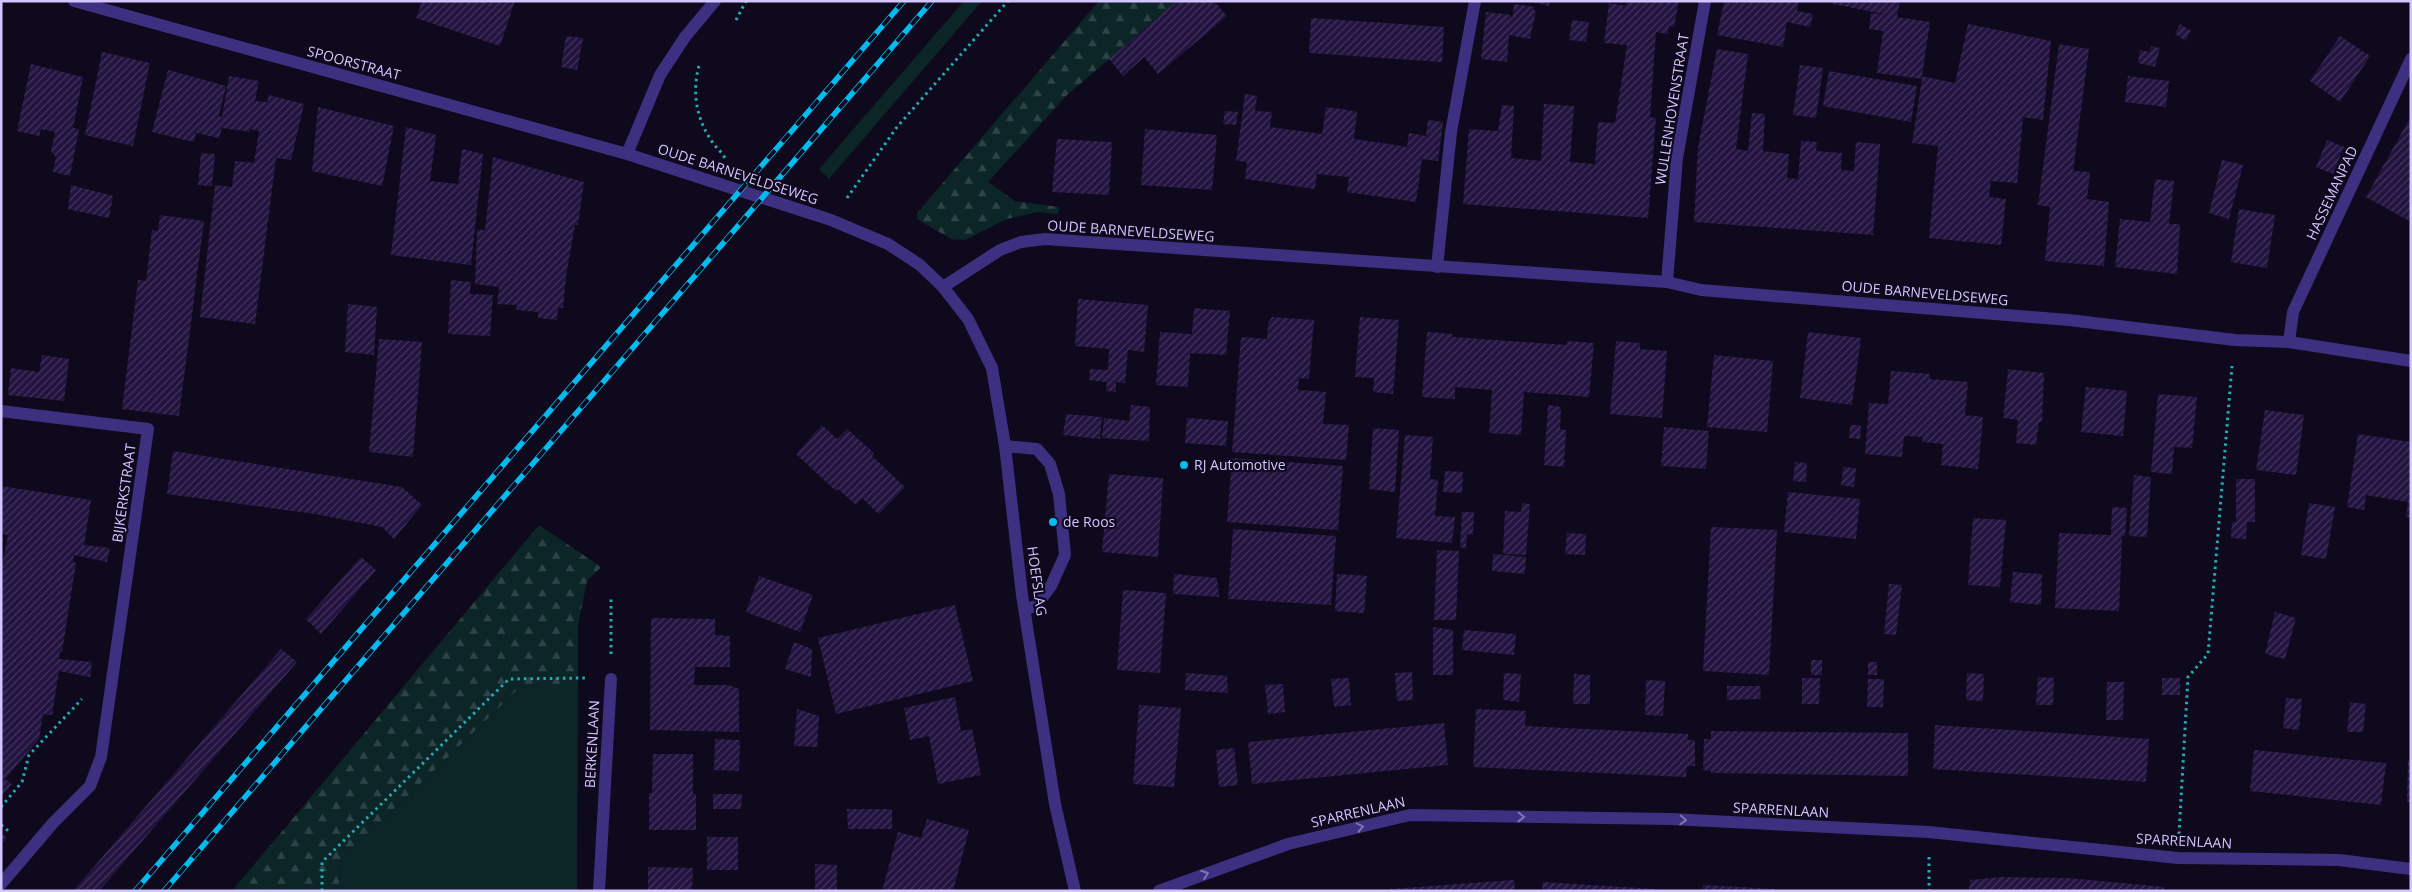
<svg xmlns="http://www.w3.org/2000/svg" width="2412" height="892" font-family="'Open Sans',sans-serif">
  <defs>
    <pattern id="forest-firs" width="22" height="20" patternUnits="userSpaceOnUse" patternTransform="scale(1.25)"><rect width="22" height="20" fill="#0c2527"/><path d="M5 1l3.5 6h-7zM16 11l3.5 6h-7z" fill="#2e4347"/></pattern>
    <pattern id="building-hatch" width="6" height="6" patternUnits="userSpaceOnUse" patternTransform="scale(1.25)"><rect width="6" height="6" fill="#22143f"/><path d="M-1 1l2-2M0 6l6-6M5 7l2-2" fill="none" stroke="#41355c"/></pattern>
  </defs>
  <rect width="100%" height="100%" fill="#0f091d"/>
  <path fill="#0c2527" d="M964,1H982L829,179L819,169Z
    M520,687H578L577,891H339L340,862Z"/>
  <path fill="url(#forest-firs)" d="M1099,1H1177L1066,96L988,182L1015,201L1059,207L1058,214L1038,212L1007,219L965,240L951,239L917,219V213Z
    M539,525L601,567L587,581L578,625V687H520L340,862L339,891H232Z"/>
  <path fill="url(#building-hatch)" d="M422,1H515L500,46L416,18Z
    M1177,1H1214L1227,16L1158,74L1144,57L1123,76L1109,59Z
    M1528,1H1550L1549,6Z
    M1627,1H1679L1674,27L1669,26L1668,34L1656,32L1650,117L1656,118L1648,218L1463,204L1469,129L1498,131L1502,105L1514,106L1511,158L1541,161L1544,104L1574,106L1570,162L1595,164L1598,122L1615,123L1627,45L1604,43L1609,3L1626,6Z
    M1724,1H1799L1797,11L1813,14L1810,27L1787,22L1783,47L1717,35Z
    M1834,1H1900L1897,17L1930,22L1922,76L1955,83L1968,24L2051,41L2043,120L2023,117L2017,183L1991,181L1989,197L2006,199L2001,245L1929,238L1938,146L1912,143L1922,79L1877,73L1883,31L1869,29L1871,13L1889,15L1833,4Z
    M1514,4L1534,7V10L1536,11L1530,39L1509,35L1507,62L1481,59L1486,12L1511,15L1512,20Z
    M1311,18L1444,27L1442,62L1309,53Z
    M1572,20L1589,22L1586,42L1569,40Z
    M2180,24L2191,31L2185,41L2175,34Z
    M566,36L583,38L577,70L561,67Z
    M2340,36L2370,56L2340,102L2310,81Z
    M2059,44L2089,49L2073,171L2090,172L2087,199L2109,202L2104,266L2045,261L2050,207L2038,205Z
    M2151,46L2160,48L2155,67L2138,63L2140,50L2150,52Z
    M1717,49L1748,54L1736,149L1748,151L1752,113L1765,114L1763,151L1789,154L1787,178L1798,179L1801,141L1817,142L1816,151L1842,153L1841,170L1854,171L1856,142L1880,144L1873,235L1694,222L1698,147Z
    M102,52L150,63L133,146L85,135Z
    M31,64L83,77L73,128L79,129L70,176L53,172L56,157L51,151L55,132L41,129L39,136L17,131Z
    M1800,65L1823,68L1816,118L1793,115Z
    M168,70L226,86L219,116L222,117L229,76L259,81L255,101L267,102L269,95L304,104L291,160L276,158L255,324L200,317L215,185L232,187L235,161L254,163L259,131L250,129V132L222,128L219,138L196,133L194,142L152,132Z
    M1829,71L1917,86L1911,122L1823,106Z
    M2128,76L2169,81L2166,107L2125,102Z
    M1245,94L1257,96L1255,111L1272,112L1270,127L1322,134L1326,107L1342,109L1357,112L1354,139L1389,144L1407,147L1409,133L1426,136L1428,120L1443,122L1438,161L1422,159L1416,202L1347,192L1349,177L1317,174L1315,189L1245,179L1247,162L1236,161Z
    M318,107L394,126L382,186L312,171Z
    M1225,111L1238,112L1236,125L1223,124Z
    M2411,116V222L2366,197Z
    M406,127L436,135L430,181L458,184L462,149L483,154L471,265L391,255Z
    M1145,129L1217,135L1212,190L1141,185Z
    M1057,139L1112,142L1109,195L1052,192Z
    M2327,140L2344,147L2333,174L2316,167Z
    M201,153L215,154L212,186L198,185Z
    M493,157L584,182L578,225H575L566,276L563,308H558L557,320L538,318V312L516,310L517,305L497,304L499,287L475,284L477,230H485Z
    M2222,160L2243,165L2229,219L2209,213Z
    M2155,179L2174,181L2169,224H2180L2177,274L2115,267L2120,219L2150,222Z
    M71,185L113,196L109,218L68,209Z
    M2239,209L2275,215L2267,268L2231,262Z
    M160,215L204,221L179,416L122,409L138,280L146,281L152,230L158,231Z
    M451,280L471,282L470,294L493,295L490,336L448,334Z
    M1078,299L1148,305L1144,352L1128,350L1125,383L1116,382V392L1106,391L1107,382L1089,380L1090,369L1108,370L1109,349L1075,346Z
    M348,304L377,307L374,355L345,352Z
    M1194,308L1230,311L1226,355L1190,353L1188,387L1156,385L1160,332L1192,334Z
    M1272,317L1314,320L1309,379L1299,378L1298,390L1326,392L1323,424L1349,425L1346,460L1232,452L1241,337L1267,339L1268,323Z
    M1360,317L1399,320L1393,394L1373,392L1374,378L1355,377Z
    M1427,332L1453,334V337L1552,344L1567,345V341L1594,343L1589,397L1524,392L1521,435L1489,433L1492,390L1455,387V399L1422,397Z
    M1808,332L1861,338L1852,405L1800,398Z
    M379,339L422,342L413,457L369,452Z
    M1616,341L1640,343V349L1667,351L1662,418L1610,414Z
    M42,355L69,359L64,401L8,395L11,368L39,372Z
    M1714,355L1773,361L1767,432L1707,427Z
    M2008,369L2044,373L2042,422H2039L2036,445L2016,443L2018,420L2003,418Z
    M1891,371L1930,374V379L1968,382L1965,415L1983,417L1978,469L1941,465L1943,444L1922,442L1923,437L1904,436L1902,457L1865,454L1869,403L1888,404Z
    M2086,387L2127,391L2123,436L2081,432Z
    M2158,394L2197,397L2192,448L2174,447L2172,474L2151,472Z
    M1131,405L1150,407L1149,441L1102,438L1104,418L1129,421Z
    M1548,405L1561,407L1560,429L1566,430L1564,467L1544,465Z
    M2265,410L2304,415L2296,475L2256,470Z
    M1066,414L1102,417L1100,439L1063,435Z
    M1187,418L1228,421L1226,446L1185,443Z
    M822,425L837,439L847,429L874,453L872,456L905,487L879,514L862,498L856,505L838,489L836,491L796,454Z
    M1850,425H1861L1860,439L1849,438Z
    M1664,427L1709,431L1706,469L1661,466Z
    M1373,428L1399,430L1395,492L1369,489Z
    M2358,434L2411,442V518L2406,517L2408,502L2366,495L2364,510L2347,507Z
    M1405,435L1433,437L1430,479L1438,480L1435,516L1455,517L1452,543L1396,538Z
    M173,451L402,487L422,505L394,539L382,527L315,514L167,494Z
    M1232,458L1343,466L1338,530L1227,522Z
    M1795,462L1807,463L1806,482L1793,481Z
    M1843,467L1856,468L1854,487L1841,485Z
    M1445,471L1463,472L1462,493L1443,492Z
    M1109,474L1163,478L1158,557L1102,552Z
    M2134,475L2151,477L2147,537L2129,536Z
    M2236,479H2255V522H2247L2246,539L2231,538L2232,522H2236Z
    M1,486L91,500L84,545L110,548L107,562L74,555L73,562L76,563L62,652L60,651L59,659L92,662L90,677L59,671L52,715L43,714L39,739L5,779L12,784L1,797V570L8,535L1,534Z
    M1788,492L1860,499L1856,539L1784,532Z
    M1522,503L1530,504L1526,555L1503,554L1505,511L1521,512Z
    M2309,503L2335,507L2326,559L2301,555Z
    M2112,507L2127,508L2125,536H2122L2119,611L2055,608L2059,533L2111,535Z
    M1462,512H1474L1473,535L1467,534L1466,548L1460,547Z
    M1973,518L2006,520L2000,587L1968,585Z
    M1711,527L1777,530L1769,675L1703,671Z
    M1233,529L1336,536L1331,605L1228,599Z
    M1567,533L1586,534L1585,555L1565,554Z
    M1437,550L1459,551L1456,620H1434Z
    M1493,554L1526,557L1525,574L1492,571Z
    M361,557L376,570L321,634L306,619Z
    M2013,572L2042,574L2041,605L2010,602Z
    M1174,574L1217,578L1219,597L1173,594Z
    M1337,574L1367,576L1364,613L1335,611Z
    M759,576L813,595L800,632L746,612Z
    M1889,584L1902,585L1896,635L1884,634Z
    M1123,590L1166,593L1160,673L1117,670Z
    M955,605L973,681L836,714L818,638Z
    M2275,612L2296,618L2285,659L2265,654Z
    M651,618L715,619V635L730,636V667H695L694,685H729L739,689V732L650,730Z
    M1433,627L1453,630V675H1433Z
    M1464,630L1516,634L1514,655L1462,650Z
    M794,642L812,649L811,677L785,669Z
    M281,649L297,662L99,891H73Z
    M1811,660H1822V675H1811Z
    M1868,662H1877V675H1868Z
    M1412,672L1413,700L1397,701L1395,673Z
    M1186,673L1227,676L1228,693L1185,690Z
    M1504,673L1521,674L1519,702L1503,700Z
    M1967,673L1984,674L1983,701L1966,700Z
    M1574,674L1590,675V704H1573Z
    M2038,677L2054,678L2053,705H2036Z
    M1349,678L1351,705L1334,707L1331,679Z
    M1802,678H1820L1819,704H1802Z
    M2162,678H2180V695H2162Z
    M1868,679H1884L1883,707H1867Z
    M1646,680L1665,681L1663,716L1645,715Z
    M2107,682H2124L2123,720H2106Z
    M1283,684L1285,712L1268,714L1265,685Z
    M1727,686H1760L1761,699L1727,700Z
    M955,697L961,731L972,729L981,775L938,784L929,736L910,740L904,708Z
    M2286,698L2302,699L2299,730L2283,728Z
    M2350,702L2366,704L2363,732H2347Z
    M1139,705L1181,708L1174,787L1133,784Z
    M797,709L819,716L817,747L794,746Z
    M1476,709L1526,711L1525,726L1688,734V740H1695V766H1687L1686,777L1473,767Z
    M1444,723L1448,765L1252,784L1248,742Z
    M1935,725L2149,739L2146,782L1933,769Z
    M1711,731L1908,733V776L1711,773V771L1703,770L1704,739H1711Z
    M715,739L740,740L739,771L714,770Z
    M1234,748L1238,785L1219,787L1216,750Z
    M2254,750L2386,763L2381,805L2250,791Z
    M653,754H693V794H696V830H649V793H652Z
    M2408,760L2411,761V802H2407Z
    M713,794H742L741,809H713Z
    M847,809H892V829H848Z
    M927,819L969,830L953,891H882L898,832L921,838Z
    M1,833L7,838L1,844Z
    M707,837H738V870H707Z
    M815,864L837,865V891H815Z
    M648,867L693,868L692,891H648Z
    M2002,877L2068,878L2164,887V891H1969L1970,880Z
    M1514,880L1515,891H1390V889Z
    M1543,882L1654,889V891H1542Z
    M1703,885L1775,889V891H1702Z"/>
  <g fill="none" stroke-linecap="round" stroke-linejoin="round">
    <path stroke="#22adb6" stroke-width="3" stroke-dasharray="2.5 4" stroke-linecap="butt" d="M736,20L746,1
      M699,66C692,91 696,118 711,140C715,147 721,151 725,158
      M847,198L897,127L1008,1
      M611,654V599
      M1,807L22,782L29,755L82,699
      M1,825L11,833
      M2179,834L2188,677L2208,654L2232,366
      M1929,857V891
      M322,891V862L509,679L585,678"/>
    <path stroke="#3d3080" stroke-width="12" d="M74,1L627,154L831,220L888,244L920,265L943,287L968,319L992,368L1005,446L1022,595L1055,804L1075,891
      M627,154L660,75L685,37L715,1
      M1437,267L1451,132L1475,1
      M1667,282L1677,158L1705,1
      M943,287L1000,250L1021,242L1045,239L1667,282L1701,290L2069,320L2235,340L2289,342L2411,361
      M2289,342L2293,312L2411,59
      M1,411L148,429L101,757L90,786L53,823L1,884
      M1005,446L1037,449L1050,464L1059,494L1065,555L1051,586L1036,606L1025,609
      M599,891L611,679
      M1159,891L1288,844L1410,815L1671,819L1929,832L2178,858L2339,860L2411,869"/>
    <g stroke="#00bbf0" stroke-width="5.5">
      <path id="rail" d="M135,891L904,1
        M164,891L932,1"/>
    </g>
    <use href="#rail" stroke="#0f091d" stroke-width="4" stroke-dasharray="11" stroke-linecap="butt"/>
  </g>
  <defs><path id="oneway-chevron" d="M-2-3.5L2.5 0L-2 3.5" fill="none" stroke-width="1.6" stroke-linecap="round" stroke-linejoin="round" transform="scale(1.25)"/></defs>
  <g stroke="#8073b9">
    <use href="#oneway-chevron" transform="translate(1521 817) rotate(1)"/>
    <use href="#oneway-chevron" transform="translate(1683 820) rotate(3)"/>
    <use href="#oneway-chevron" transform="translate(1360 827) rotate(-13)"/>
    <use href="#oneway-chevron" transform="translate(1205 874) rotate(-20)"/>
  </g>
  <g fill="#00bbf0" stroke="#0f091d" stroke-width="2">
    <circle cx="1184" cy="465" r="5"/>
    <circle cx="1053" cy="522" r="5"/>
  </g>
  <g text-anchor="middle" stroke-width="4.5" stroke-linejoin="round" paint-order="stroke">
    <g font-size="14" fill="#d3c5ff" stroke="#0f091d">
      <text transform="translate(354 63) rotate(15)" y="5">SPOORSTRAAT</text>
      <text transform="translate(1672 109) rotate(-81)" y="5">WULLENHOVENSTRAAT</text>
      <text transform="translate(738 174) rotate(18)" y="5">OUDE BARNEVELDSEWEG</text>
      <text transform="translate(2332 193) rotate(-65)" y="5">HASSEMANPAD</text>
      <text transform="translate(1131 231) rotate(4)" y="5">OUDE BARNEVELDSEWEG</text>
      <text transform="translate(1925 293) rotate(5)" y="5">OUDE BARNEVELDSEWEG</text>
      <text transform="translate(124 493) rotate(-82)" y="5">BIJKERKSTRAAT</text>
      <text transform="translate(1037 581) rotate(82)" y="5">HOEFSLAG</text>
      <text transform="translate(592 744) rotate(-87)" y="5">BERKENLAAN</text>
      <text transform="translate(1781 810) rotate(3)" y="5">SPARRENLAAN</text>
      <text transform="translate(1358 812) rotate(-13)" y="5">SPARRENLAAN</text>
      <text transform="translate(2184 841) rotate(3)" y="5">SPARRENLAAN</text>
    </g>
    <g font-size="14" fill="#d3c5ff" stroke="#0f091d" text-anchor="start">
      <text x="1194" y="470">RJ Automotive</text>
      <text x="1063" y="527">de Roos</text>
    </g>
  </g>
  <rect width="2412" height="892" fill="none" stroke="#d3c5ff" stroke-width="5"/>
</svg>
